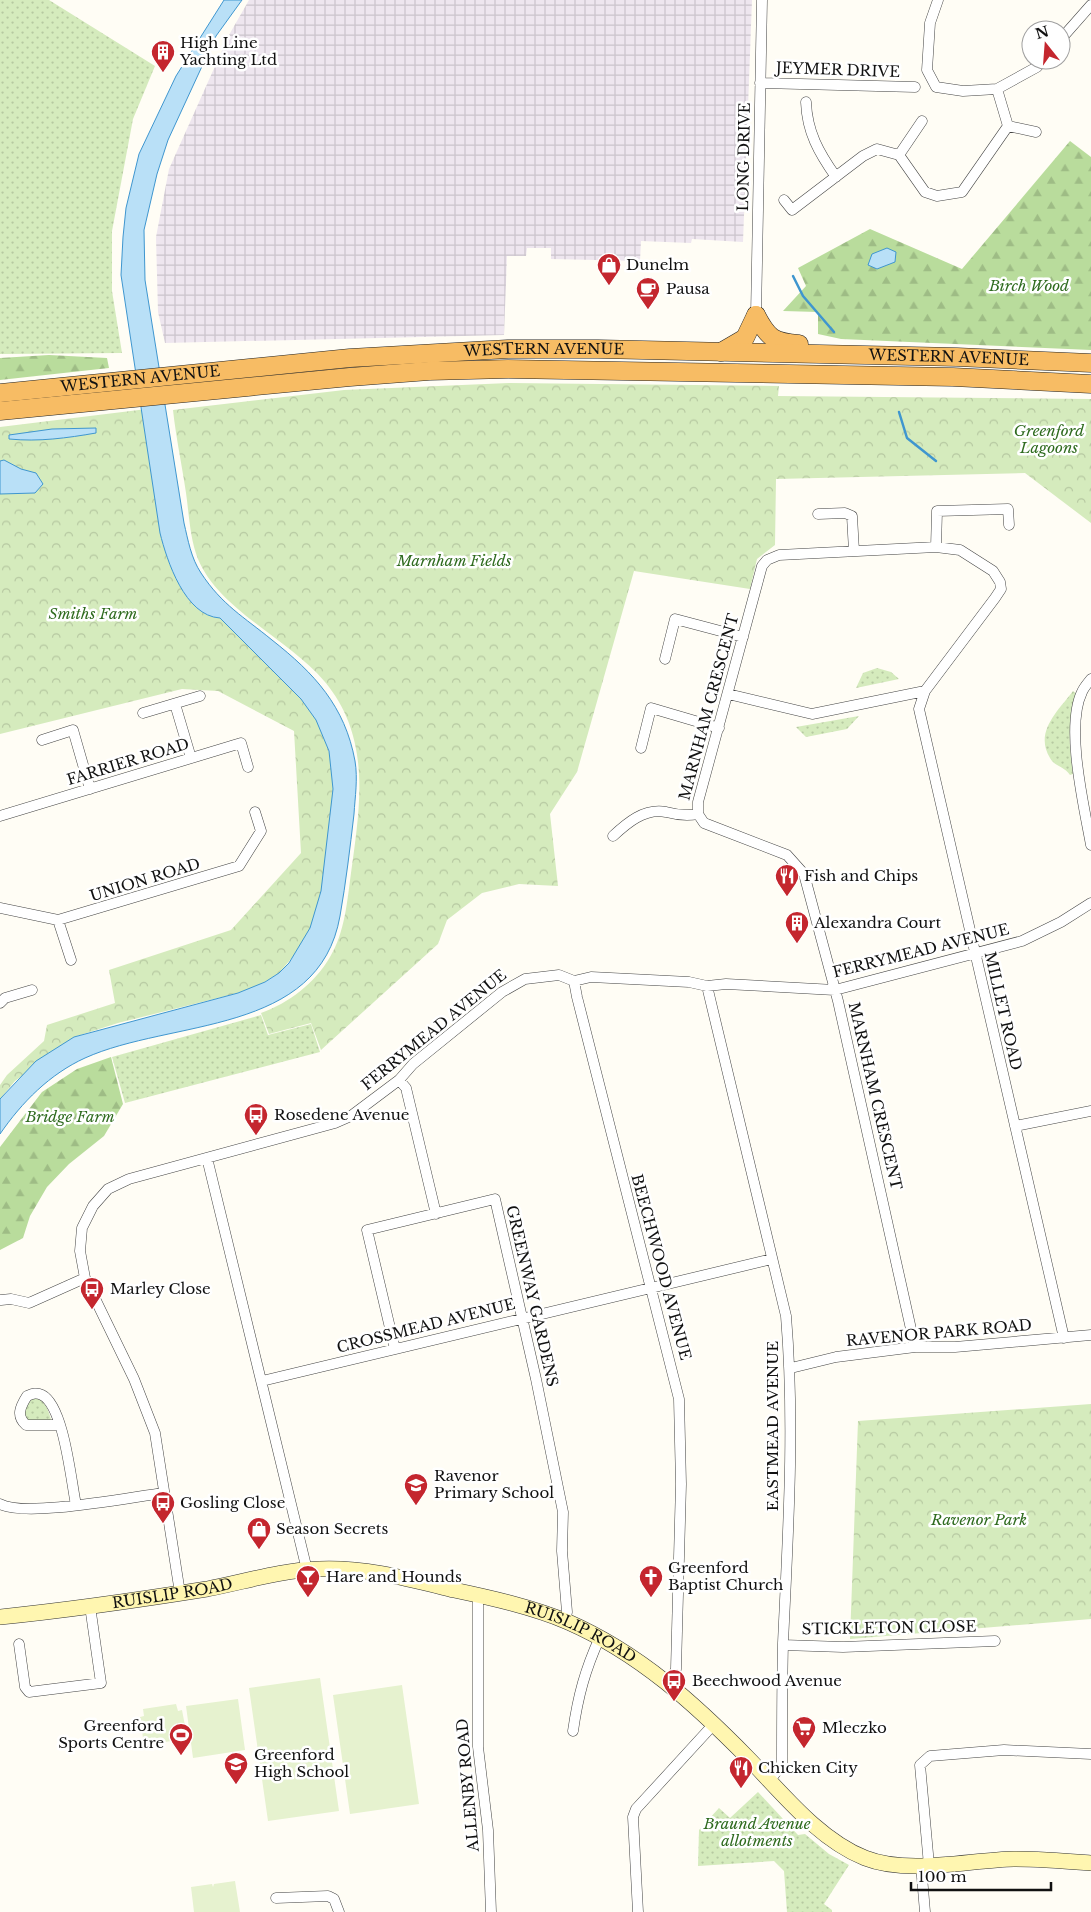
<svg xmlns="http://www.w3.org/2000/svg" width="1091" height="1912" font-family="'Libre Baskerville',serif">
  <defs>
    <pattern id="industrial-grid" width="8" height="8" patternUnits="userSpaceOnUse" patternTransform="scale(1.25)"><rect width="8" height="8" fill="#eee6ef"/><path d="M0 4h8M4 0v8" fill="none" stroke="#cbc4cc"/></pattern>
    <pattern id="grass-dots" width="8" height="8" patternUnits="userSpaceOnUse" patternTransform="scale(1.25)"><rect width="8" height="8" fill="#d5ebbd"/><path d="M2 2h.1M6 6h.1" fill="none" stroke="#b6c8a1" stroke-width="1.8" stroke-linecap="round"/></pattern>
    <pattern id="forest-firs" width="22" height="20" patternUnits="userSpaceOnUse" patternTransform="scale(1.25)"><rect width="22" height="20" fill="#b9dc9c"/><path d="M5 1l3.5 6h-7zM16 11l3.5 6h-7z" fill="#9ebc85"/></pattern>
    <pattern id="park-crowns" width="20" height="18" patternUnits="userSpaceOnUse" patternTransform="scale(1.25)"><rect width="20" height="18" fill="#d5ebbd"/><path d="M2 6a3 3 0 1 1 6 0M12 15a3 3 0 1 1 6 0" fill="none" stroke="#b6c8a1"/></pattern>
  </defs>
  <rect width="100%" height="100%" fill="#fffdf5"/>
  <path fill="url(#industrial-grid)" d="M249,0H752L743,242L692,239L691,243L641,241L640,261L551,259V248H527L526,256H507L504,335L165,343L158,312L156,237L169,169L229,35Z"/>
  <path fill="url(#grass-dots)" d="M0,0H49L155,66L133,119L112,231V291L122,353L0,354Z
    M877,668L891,672L899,679L856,688L863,673Z
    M1073,691L1077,694C1067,721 1069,745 1073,774L1070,775C1064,766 1055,767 1050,758C1034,732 1058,711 1073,691Z
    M859,716L847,729L806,737L796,727Z
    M261,1015L268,1035L311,1024L320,1052L125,1103L112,1057Z
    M32,1398C44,1397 48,1409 51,1419L49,1421H27L23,1413Z
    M758,1792L798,1835L805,1834L829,1854L849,1865L824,1904L832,1910V1912H787L784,1871L774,1861L698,1866L699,1830L719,1808L730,1818Z"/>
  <path fill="url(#forest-firs)" d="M1070,141L1091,157V350L841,339L818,334V312L783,311L806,286L798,268L870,229L962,269Z
    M49,355L107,358L109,368L0,380V358Z
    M111,1057L123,1104L104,1136L69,1164L47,1187L30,1216L23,1238L0,1250V1147L42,1092L77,1069Z"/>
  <path fill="url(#park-crowns)" d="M509,383L779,386L778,396L1091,399V523L1025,473L776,479L775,545L757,559L750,589L634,571L577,772L550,814L558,886L519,884L482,893L447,920L438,944L321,1050L311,1023L269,1034L261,1013C289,1003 315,983 330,957C345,932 347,902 351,873C360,806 372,739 325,682C289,639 219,610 198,559C190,539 189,514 186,493C182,465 176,438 173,410L344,390Z
    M147,409L161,517L225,620L315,712L335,769L327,885L308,939L279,973L255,988L238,993L118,1023L74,1037L15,1081L0,1099V1085L7,1075L44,1041L47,1025L115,1003L109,970L231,930L301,853L294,731L218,691L182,689L0,734V427Z
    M1091,1404V1619L850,1639L858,1421Z"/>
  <path fill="#e6f2cf" d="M320,1678L339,1811L268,1821L249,1688Z
    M402,1685L419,1804L350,1814L333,1695Z
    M238,1699L245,1750L193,1758L186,1706Z
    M176,1704L178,1711L182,1710L186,1731L181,1732L182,1739L149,1745L148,1738H143L140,1717L144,1716L143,1709Z
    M235,1881L240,1912H194L191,1887L212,1884L213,1887L214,1884Z"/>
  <path fill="#b9e0f7" stroke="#3f96cf" d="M224,0H242L216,36L168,140L157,174L144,230L145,280L184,523C188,540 191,558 201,573C222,605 244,617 272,640C314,673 345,706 355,761C358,779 355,797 354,814C350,848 346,882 340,916C319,1036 171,1019 85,1058C50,1074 22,1102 0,1134V1099L36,1061L74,1037L238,993L265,982L279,973L289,963L310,928L321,891L333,789L329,751L316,720L301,699L220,618C185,616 167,561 160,533L121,275L123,237L126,208L139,154L176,76Z
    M887,248L896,252L895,262L877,269L868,265L872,254Z
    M96,428V433C67,438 39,442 9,439V435L52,429Z
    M4,460L21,469L36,473L43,484L35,493L0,494V461Z"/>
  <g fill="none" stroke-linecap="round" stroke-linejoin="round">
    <path stroke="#3f96cf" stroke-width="2.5" d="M793,276L803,296L834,332
      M899,412L907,438L936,461"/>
    <g stroke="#444" stroke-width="11">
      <path id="minor" d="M938,0L930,23L927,70L936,87L963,91L997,89L1037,67L1043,60
        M1061,39L1091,5
        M760,83L915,87
        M806,102C807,132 819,153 836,177
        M1008,126L1036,132
        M899,155L922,121
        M784,200L792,210L863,156L877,149L899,155L925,192L937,196L962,192L1008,126L997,89
        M756,315L762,0
        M818,514L845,513L852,516L854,551
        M936,547L937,511L1008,509L1009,525
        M665,659L675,619L743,637
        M1091,679C1088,683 1084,687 1082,692C1065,727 1084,806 1091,845
        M728,694L812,714L925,691
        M175,704L191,758
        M143,713L200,696
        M42,740L73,730L90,789
        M641,748L651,708L719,728
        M0,816L241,743L248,767
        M613,836C627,823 644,808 666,812C677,815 686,816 698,814
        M0,908L58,920L239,866L261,831L255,812
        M58,920L71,960
        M574,981L577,997L679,1399L681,1484L677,1631L676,1669L670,1684
        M707,986L786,1316C795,1424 788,1534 783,1643C782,1684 782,1725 782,1765L769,1781
        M0,1003L5,998L32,990
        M399,1080L406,1088L436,1214
        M1015,1126L1091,1111
        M207,1158L307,1570
        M1,1300L11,1299L29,1303L85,1278
        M915,1347L838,1001L804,874L787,855L704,823L698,814V802L762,566L767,560L779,555L936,547L960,550L993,571L1000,582L1001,589L995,598L925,691L919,709L1064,1338
        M395,1349L367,1230L495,1199L536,1379L563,1512L562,1551L567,1612L565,1621
        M791,1368L836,1357L915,1347H955L1091,1335
        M262,1381L772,1259
        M60,1425H26C16,1416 20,1407 27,1396C32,1394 36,1392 42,1395C64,1406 71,1481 76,1505
        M0,1504C25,1518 131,1497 164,1493
        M180,1593L155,1433L134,1379L85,1278L80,1251L82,1228L93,1206L108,1189L129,1179L335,1123L351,1116L399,1080L413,1064L502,992L525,979L559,975L574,981L591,977L689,982L707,986L726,984L835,990L1022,941L1061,922L1091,903
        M478,1595V1747L488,1830L491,1912
        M19,1644L25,1687L29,1692L101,1683L90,1606
        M783,1645L843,1647L995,1641
        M573,1731C578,1696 585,1670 600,1637
        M921,1865L925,1912
        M929,1865L920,1765L930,1756L1004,1750L1091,1754
        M276,1898L328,1896L334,1899L339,1912
        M638,1912L633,1817L636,1809L713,1725"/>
    </g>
    <g stroke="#333" stroke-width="16">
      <g id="secondary">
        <path id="s1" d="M0,1617C69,1610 138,1600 207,1589C244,1582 281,1570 319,1569C365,1567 409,1579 454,1590C492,1598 532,1607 568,1622C639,1653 695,1704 748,1758C782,1793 819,1840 865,1858C908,1875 969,1860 1014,1859C1040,1859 1065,1861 1091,1863"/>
      </g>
    </g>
    <g stroke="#222" stroke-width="19">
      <g id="trunk">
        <path d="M756,315C768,338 773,342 799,344"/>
        <path d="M721,352L745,338L756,315"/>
        <path id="s2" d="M0,393L350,358L508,349H598L957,357L1091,363"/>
        <path d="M0,411L350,377L429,371L508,369L953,377L1091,384"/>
      </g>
    </g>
    <use href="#minor" stroke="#fff" stroke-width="10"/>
    <use href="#secondary" stroke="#fff6b0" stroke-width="15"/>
    <use href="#trunk" stroke="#f7bc64" stroke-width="18"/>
  </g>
  <defs>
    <g id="building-pin" transform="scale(1.25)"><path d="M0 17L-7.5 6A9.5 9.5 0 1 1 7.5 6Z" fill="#c4262e" stroke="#fff"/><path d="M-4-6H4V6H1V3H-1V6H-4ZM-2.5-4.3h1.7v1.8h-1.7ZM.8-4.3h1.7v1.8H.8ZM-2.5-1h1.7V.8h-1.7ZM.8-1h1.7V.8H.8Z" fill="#fff"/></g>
    <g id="shop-pin" transform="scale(1.25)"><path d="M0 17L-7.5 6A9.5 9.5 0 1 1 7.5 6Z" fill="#c4262e" stroke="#fff"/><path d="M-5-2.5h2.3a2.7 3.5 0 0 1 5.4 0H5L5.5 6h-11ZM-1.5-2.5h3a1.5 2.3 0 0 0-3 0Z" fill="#fff"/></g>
    <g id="cafe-pin" transform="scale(1.25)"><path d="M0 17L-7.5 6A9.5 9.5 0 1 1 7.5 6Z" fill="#c4262e" stroke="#fff"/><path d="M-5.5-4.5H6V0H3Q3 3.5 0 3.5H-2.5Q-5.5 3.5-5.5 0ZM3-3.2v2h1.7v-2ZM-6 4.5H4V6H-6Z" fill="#fff"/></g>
    <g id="restaurant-pin" transform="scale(1.25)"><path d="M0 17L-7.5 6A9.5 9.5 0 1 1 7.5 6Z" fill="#c4262e" stroke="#fff"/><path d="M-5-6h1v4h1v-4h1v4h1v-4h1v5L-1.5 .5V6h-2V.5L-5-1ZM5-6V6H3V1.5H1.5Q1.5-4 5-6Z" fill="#fff"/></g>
    <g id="bus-pin" transform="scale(1.25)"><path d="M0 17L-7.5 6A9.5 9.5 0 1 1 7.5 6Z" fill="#c4262e" stroke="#fff"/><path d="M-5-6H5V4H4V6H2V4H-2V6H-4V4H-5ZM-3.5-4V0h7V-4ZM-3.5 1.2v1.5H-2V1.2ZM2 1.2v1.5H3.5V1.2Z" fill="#fff"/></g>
    <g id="school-pin" transform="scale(1.25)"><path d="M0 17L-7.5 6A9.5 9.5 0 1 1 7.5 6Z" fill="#c4262e" stroke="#fff"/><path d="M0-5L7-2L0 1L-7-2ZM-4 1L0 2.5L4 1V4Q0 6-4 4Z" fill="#fff"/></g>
    <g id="bar-pin" transform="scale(1.25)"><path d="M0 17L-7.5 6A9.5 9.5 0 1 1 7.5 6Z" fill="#c4262e" stroke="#fff"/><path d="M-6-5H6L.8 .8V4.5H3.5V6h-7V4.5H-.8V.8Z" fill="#fff"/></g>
    <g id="church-pin" transform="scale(1.25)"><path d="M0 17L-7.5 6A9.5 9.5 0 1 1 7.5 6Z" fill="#c4262e" stroke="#fff"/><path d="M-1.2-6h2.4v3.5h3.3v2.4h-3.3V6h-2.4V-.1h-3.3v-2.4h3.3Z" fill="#fff"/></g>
    <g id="supermarket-pin" transform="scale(1.25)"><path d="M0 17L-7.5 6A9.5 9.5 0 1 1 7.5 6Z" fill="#c4262e" stroke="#fff"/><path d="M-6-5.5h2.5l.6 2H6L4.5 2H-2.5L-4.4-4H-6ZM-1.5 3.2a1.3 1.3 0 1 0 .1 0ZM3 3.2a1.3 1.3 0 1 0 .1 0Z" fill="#fff"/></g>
    <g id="stadium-pin" transform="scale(1.25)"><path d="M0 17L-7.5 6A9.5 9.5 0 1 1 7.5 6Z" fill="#c4262e" stroke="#fff"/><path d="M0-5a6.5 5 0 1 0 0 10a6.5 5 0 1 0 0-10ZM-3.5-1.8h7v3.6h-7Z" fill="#fff"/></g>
  </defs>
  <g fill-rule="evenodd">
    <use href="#building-pin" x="163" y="52"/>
    <use href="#shop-pin" x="609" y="265"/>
    <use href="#cafe-pin" x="648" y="289"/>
    <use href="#restaurant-pin" x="787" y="876"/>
    <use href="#building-pin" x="797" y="923"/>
    <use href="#bus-pin" x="256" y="1115"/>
    <use href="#bus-pin" x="92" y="1289"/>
    <use href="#school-pin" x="416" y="1485"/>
    <use href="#bus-pin" x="163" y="1503"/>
    <use href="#shop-pin" x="259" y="1529"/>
    <use href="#bar-pin" x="308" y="1577"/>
    <use href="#church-pin" x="651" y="1577"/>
    <use href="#bus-pin" x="674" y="1681"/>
    <use href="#supermarket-pin" x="804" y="1728"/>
    <use href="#stadium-pin" x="181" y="1735"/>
    <use href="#school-pin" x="236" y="1764"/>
    <use href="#restaurant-pin" x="741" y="1768"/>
  </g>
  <g text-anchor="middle" stroke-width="5" stroke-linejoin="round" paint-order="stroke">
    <g font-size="15" fill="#111" stroke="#fff" text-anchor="start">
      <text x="180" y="48">High Line<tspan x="180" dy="17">Yachting Ltd</tspan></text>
      <text x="626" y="270">Dunelm</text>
      <text x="666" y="294">Pausa</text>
      <text x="804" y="881">Fish and Chips</text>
      <text x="814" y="928">Alexandra Court</text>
      <text x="274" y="1120">Rosedene Avenue</text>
      <text x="110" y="1294">Marley Close</text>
      <text x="434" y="1481">Ravenor<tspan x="434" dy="17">Primary School</tspan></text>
      <text x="180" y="1508">Gosling Close</text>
      <text x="276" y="1534">Season Secrets</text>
      <text x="668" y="1573">Greenford<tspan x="668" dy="17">Baptist Church</tspan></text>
      <text x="326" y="1582">Hare and Hounds</text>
      <text x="692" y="1686">Beechwood Avenue</text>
      <text x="164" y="1731" text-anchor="end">Greenford<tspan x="164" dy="17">Sports Centre</tspan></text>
      <text x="822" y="1733">Mleczko</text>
      <text x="254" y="1760">Greenford<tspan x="254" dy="17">High School</tspan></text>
      <text x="758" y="1773">Chicken City</text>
    </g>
    <g font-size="15" fill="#111" stroke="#fff">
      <text transform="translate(838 70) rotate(2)" y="5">JEYMER DRIVE</text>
      <text transform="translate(744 157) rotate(-89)" y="5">LONG DRIVE</text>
      <text dy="5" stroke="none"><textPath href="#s2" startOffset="546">WESTERN AVENUE</textPath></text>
      <text dy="5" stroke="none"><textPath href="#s2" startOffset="951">WESTERN AVENUE</textPath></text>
      <text dy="5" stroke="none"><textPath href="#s2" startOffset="141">WESTERN AVENUE</textPath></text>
      <text transform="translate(709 707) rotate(-75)" y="5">MARNHAM CRESCENT</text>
      <text transform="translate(128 762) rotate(-17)" y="5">FARRIER ROAD</text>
      <text transform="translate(145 880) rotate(-17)" y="5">UNION ROAD</text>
      <text transform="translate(921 951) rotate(-14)" y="5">FERRYMEAD AVENUE</text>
      <text transform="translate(1003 1011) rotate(77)" y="5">MILLET ROAD</text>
      <text transform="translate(434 1030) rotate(-39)" y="5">FERRYMEAD AVENUE</text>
      <text transform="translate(875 1096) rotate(77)" y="5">MARNHAM CRESCENT</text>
      <text transform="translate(661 1267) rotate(75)" y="5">BEECHWOOD AVENUE</text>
      <text transform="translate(532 1296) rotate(77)" y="5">GREENWAY GARDENS</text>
      <text transform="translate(426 1326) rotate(-14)" y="5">CROSSMEAD AVENUE</text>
      <text transform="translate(939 1333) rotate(-5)" y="5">RAVENOR PARK ROAD</text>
      <text transform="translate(773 1426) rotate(-90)" y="5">EASTMEAD AVENUE</text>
      <text dy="5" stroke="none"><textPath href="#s1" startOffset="174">RUISLIP ROAD</textPath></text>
      <text transform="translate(889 1628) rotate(-1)" y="5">STICKLETON CLOSE</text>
      <text dy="5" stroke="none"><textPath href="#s1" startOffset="594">RUISLIP ROAD</textPath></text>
      <text transform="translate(468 1785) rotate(-95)" y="5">ALLENBY ROAD</text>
    </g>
    <g font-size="15" font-style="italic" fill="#2f6b1f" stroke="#fff">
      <text x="1029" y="291">Birch Wood</text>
      <text x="1049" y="436">Greenford<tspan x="1049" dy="17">Lagoons</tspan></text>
      <text x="454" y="566">Marnham Fields</text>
      <text x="93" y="619">Smiths Farm</text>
      <text x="70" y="1122">Bridge Farm</text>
      <text x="979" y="1525">Ravenor Park</text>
      <text x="757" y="1829">Braund Avenue<tspan x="757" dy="17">allotments</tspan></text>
    </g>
  </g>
  <g transform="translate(1046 45) rotate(343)"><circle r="24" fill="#ffffff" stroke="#a0a0a0"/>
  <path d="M0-4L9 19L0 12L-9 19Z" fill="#c4262e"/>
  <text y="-8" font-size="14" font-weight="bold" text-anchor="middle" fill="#111111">N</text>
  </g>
  <path d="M911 1882v8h140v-8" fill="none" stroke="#111111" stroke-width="2.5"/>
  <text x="918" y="1882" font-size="15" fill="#111111" stroke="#ffffff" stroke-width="4" paint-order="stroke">100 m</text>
</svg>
